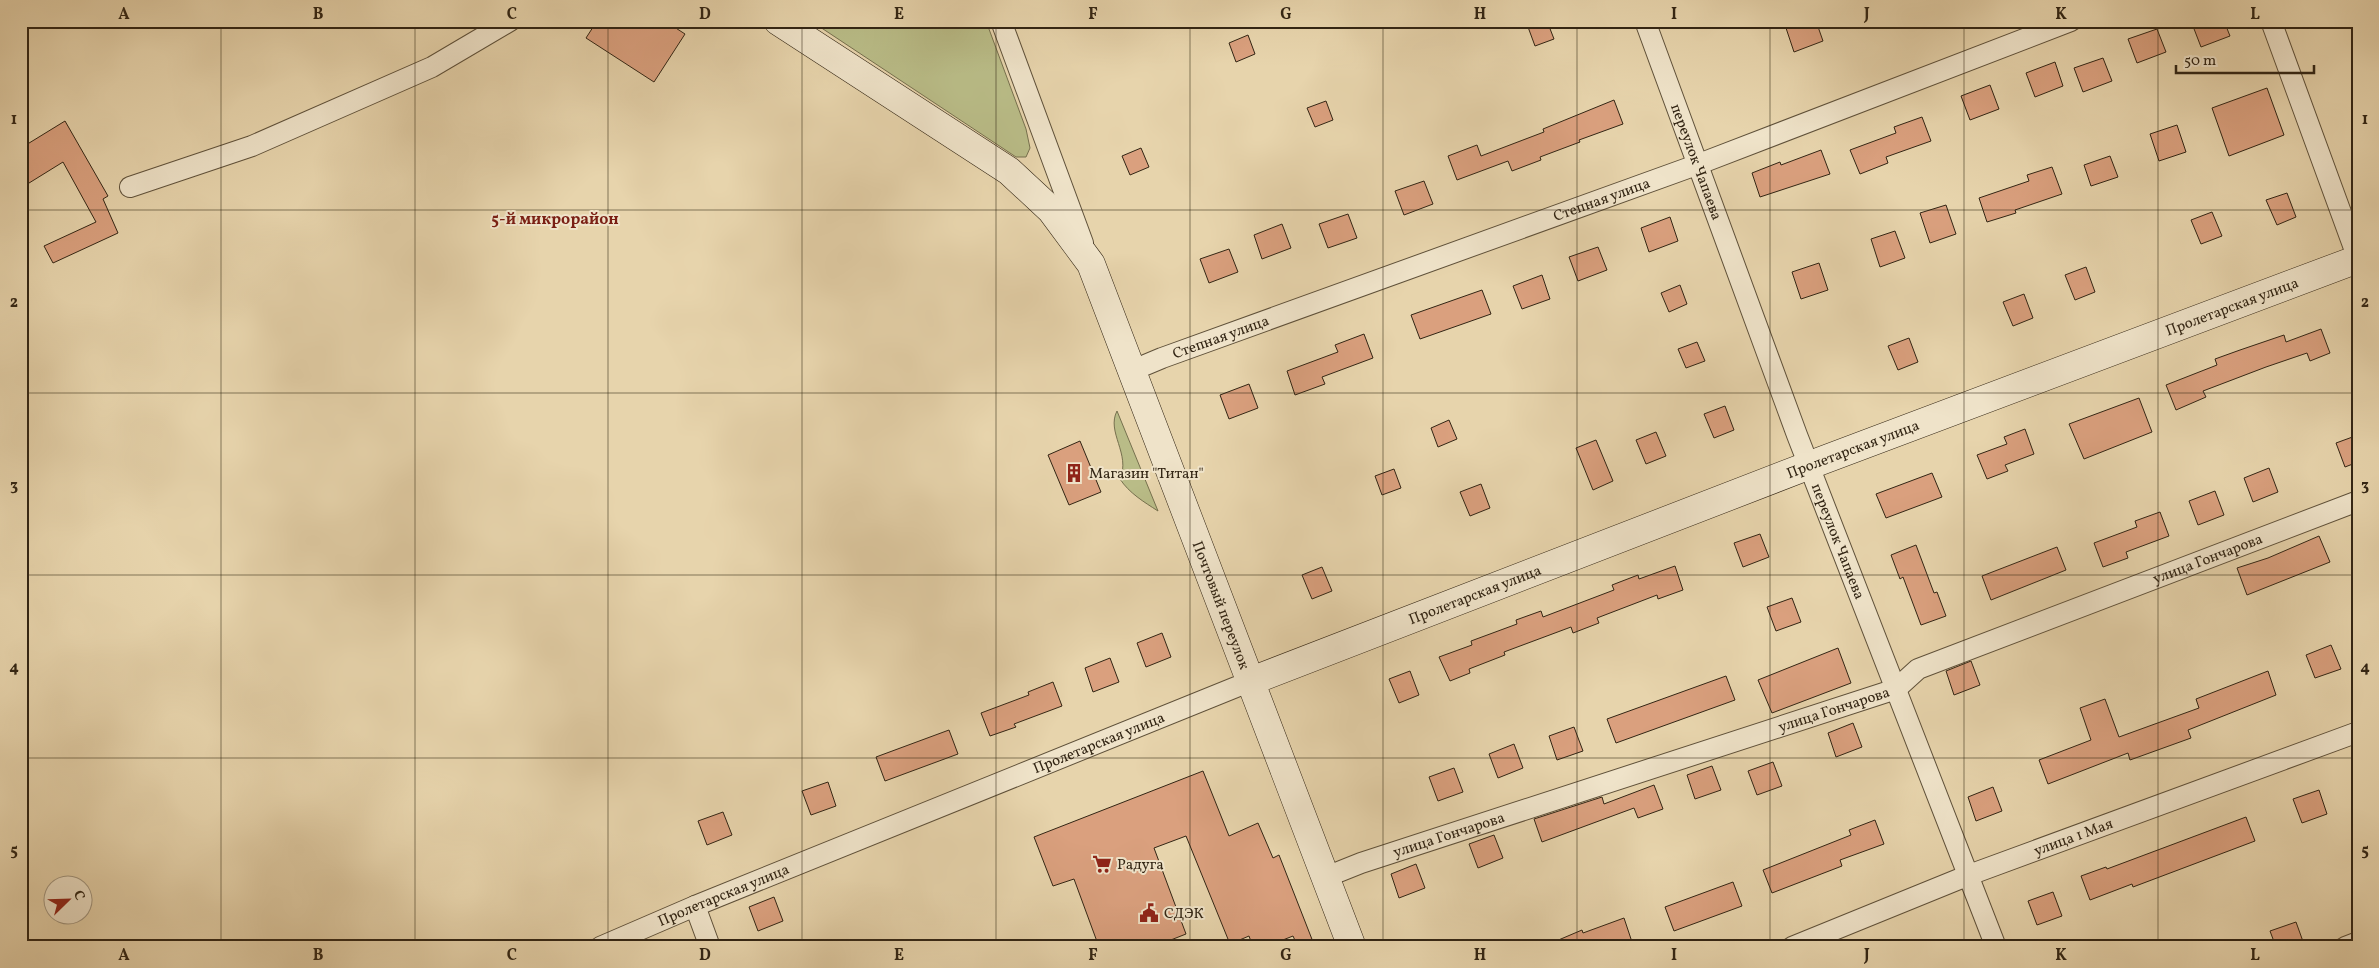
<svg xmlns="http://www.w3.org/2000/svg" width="2379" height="968" font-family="Vollkorn,serif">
  <rect width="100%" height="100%" fill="#e7d4ac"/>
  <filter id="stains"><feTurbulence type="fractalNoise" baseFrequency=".004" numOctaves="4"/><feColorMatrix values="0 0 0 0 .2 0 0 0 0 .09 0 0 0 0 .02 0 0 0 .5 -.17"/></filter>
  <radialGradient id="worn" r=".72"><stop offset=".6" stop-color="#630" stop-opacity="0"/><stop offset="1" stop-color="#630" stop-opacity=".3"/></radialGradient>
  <path fill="#b9bc87" stroke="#76704e" d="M811,21H986L1026,129L1030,148L1026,157H1016Z
    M1117,411L1158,511C1144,502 1129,493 1120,479C1131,454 1106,432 1117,411Z"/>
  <path fill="#daa07e" stroke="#322514" d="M597,21H665L685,34L654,82L586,38Z
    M1542,21H1547L1554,39L1535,46L1528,27Z
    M1804,21H1816L1823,41L1794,52L1786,28Z
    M2191,21H2224L2230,36L2201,47Z
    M2157,29L2166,52L2137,63L2128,39Z
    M1248,35L1255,54L1236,62L1229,43Z
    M2103,58L2112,81L2083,92L2074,68Z
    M2055,62L2063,86L2035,97L2026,73Z
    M1990,85L1999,109L1970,120L1961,96Z
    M2267,88L2284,135L2229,156L2212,108Z
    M1614,100L1623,124L1579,140L1580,142L1540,157L1541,160L1512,171L1508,161L1457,180L1448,156L1477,145L1481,156L1544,132L1543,129Z
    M1326,101L1333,120L1315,127L1307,108Z
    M1922,117L1931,141L1886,157L1888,163L1860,174L1850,150L1896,133L1894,127Z
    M65,121L108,196L103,199L118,233L53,263L44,246L96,222L63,162L21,188V148Z
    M2177,125L2186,152L2159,161L2150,134Z
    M1141,148L1149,167L1130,175L1122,156Z
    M1821,150L1830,174L1760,197L1752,173L1780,162L1781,165Z
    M2110,156L2118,177L2091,186L2084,165Z
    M2052,167L2062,194L2015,210L2016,213L1987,222L1979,198L2029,181L2027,175Z
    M1424,181L1433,204L1404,215L1395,191Z
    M2287,193L2296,217L2277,225L2266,200Z
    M1946,205L1956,234L1930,243L1920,213Z
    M2212,212L2222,236L2201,244L2191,220Z
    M1348,214L1357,238L1328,248L1319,224Z
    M1670,217L1678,241L1649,252L1641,228Z
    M1282,224L1291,248L1262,259L1254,235Z
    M1895,231L1905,258L1880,267L1871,239Z
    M1598,247L1607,270L1578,281L1569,257Z
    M1229,249L1238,272L1209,283L1200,259Z
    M1819,263L1828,290L1801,299L1792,272Z
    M2086,267L2095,292L2075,300L2065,275Z
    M1542,275L1550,299L1522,309L1513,286Z
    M1680,285L1687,304L1669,312L1661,293Z
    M1482,290L1491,314L1420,339L1411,315Z
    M2024,294L2033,318L2013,326L2003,302Z
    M2321,329L2330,353L2310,361L2307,353L2266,367L2203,391L2206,397L2176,410L2166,385L2217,365L2215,359L2240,350L2284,335L2286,342Z
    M1364,334L1373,358L1322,377L1325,384L1295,395L1287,371L1338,352L1335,345Z
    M1909,338L1918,362L1898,370L1888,346Z
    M1697,342L1705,361L1686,368L1678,349Z
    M1249,384L1258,408L1229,419L1220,395Z
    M2139,398L2152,432L2084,459L2069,424Z
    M1725,406L1734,430L1714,438L1704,414Z
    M1449,420L1457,439L1438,447L1431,428Z
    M2025,429L2034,454L2005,465L2008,471L1987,479L1977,455L2007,444L2004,437Z
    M1656,432L1666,456L1646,464L1636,440Z
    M2358,435V462L2345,467L2336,443Z
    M1596,440L1613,481L1593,490L1576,448Z
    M1080,441L1101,492L1069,505L1048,455Z
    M2269,468L2278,492L2253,502L2244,478Z
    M1394,469L1401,488L1382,495L1375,476Z
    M1932,473L1942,497L1886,518L1876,494Z
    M1481,484L1490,508L1470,516L1460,492Z
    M2215,491L2224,515L2198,525L2189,501Z
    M2160,512L2169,536L2126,552L2128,558L2103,567L2094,543L2137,527L2135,521Z
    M1760,534L1769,557L1743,567L1734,543Z
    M2319,536L2330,562L2247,595L2237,568L2268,558Z
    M1916,545L1934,593L1937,592L1946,616L1921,625L1903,577L1900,579L1891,555Z
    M2057,547L2066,570L1991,600L1982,576Z
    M1675,566L1683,590L1658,599L1657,595L1597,618L1599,623L1573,633L1571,627L1504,652L1505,655L1469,669L1470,673L1450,681L1439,657L1472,645L1471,641L1517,624L1516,620L1541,611L1543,617L1614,590L1612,585L1638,575L1639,579Z
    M1322,567L1332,591L1312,599L1302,575Z
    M1792,598L1801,622L1776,631L1767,607Z
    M1162,633L1171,657L1146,667L1137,643Z
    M2331,645L2341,669L2315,678L2306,655Z
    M1838,648L1851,683L1772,713L1758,680Z
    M1110,658L1119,682L1093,692L1085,668Z
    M1971,661L1980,685L1954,695L1946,671Z
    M1410,671L1419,695L1399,703L1389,679Z
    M2268,671L2276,695L2188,730L2191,738L2130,760L2128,753L2048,784L2039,760L2091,740L2080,708L2105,699L2119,737L2199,708L2196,699Z
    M1726,676L1735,700L1616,743L1607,719Z
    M1053,682L1062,706L1014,724L1016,727L990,736L981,713L1029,695L1028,692Z
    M1853,723L1862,747L1836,757L1828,733Z
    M1574,727L1583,751L1557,760L1549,736Z
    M949,730L958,754L885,781L876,757Z
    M1514,744L1523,768L1498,778L1489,754Z
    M1773,762L1782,786L1757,795L1748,771Z
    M1712,766L1721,790L1695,799L1687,775Z
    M1454,768L1463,792L1438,801L1429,777Z
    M1203,771L1229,836L1258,823L1273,858L1279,855L1315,947H1298L1293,936L1265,947H1253L1249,936L1230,944L1186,836L1154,848L1186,934L1153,947H1099L1074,879L1053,886L1034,837Z
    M828,782L836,806L811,815L802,791Z
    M1654,785L1663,809L1638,818L1634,808L1542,842L1534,819L1602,797L1604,804Z
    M1993,787L2002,811L1976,821L1968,797Z
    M2319,790L2327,814L2302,823L2293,799Z
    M723,812L732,835L707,845L698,821Z
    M2246,817L2255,841L2133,887L2132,884L2090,900L2081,876L2106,867L2107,869Z
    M1875,820L1884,844L1840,860L1842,866L1772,893L1763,870L1851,835L1849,830Z
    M1494,835L1503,858L1478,868L1469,844Z
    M1416,864L1425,888L1399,898L1391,874Z
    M1733,882L1742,906L1674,931L1665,907Z
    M2053,892L2062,916L2037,925L2028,901Z
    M774,897L783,921L758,931L749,907Z
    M1624,918L1632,942L1619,947H1542L1582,930L1583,933Z
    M2296,922L2305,947H2276L2270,931Z"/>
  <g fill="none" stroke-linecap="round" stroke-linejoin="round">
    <g stroke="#5f513a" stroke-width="22">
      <g id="street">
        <path d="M1001,21L1083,243"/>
        <path id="s1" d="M1645,21L1797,435L1996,947"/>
        <path d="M2271,21L2358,259"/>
        <path d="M130,187L252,146L432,67L510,21"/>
        <path id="s2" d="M1131,371L1162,358L1699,164L2071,21"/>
        <path id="s3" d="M1326,877L1361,863L1896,689L1918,669L2358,501"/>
        <path d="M695,906L710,947"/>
        <path id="s4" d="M600,947L695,906L1251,681"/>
        <path id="s5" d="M1792,947L1969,875L2358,732"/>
        <path d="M2345,947L2358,942"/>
      </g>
    </g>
    <g stroke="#322514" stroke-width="29">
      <g id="secondary">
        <path id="s6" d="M778,21L1009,171L1051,210L1091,264L1352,947"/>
        <path id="s7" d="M1251,681L1810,465L2358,259"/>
      </g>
    </g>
    <use href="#street" stroke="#efe3c9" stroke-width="20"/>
    <use href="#secondary" stroke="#efe3c9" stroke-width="28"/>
  </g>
  <path fill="none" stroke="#322514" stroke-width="1" stroke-opacity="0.55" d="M221,21V947M415,21V947M608,21V947M802,21V947M996,21V947M1190,21V947M1383,21V947M1577,21V947M1770,21V947M1964,21V947M2158,21V947M21,210H2358M21,393H2358M21,575H2358M21,758H2358"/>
  <defs>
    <g id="building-bare" transform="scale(1.5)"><path d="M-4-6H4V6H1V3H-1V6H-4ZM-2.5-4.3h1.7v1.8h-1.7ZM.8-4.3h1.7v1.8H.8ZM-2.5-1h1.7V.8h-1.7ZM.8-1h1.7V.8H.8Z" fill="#8f2418" stroke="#efe3c9" stroke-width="2.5" paint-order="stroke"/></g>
    <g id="supermarket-bare" transform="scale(1.5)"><path d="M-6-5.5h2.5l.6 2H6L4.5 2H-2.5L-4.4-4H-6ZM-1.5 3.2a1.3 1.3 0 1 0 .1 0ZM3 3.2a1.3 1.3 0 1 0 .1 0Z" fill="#8f2418" stroke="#efe3c9" stroke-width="2.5" paint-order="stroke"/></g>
    <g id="civic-bare" transform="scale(1.5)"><path d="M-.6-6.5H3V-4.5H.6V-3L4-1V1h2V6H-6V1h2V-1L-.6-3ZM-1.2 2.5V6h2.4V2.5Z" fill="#8f2418" stroke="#efe3c9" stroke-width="2.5" paint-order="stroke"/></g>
  </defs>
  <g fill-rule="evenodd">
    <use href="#building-bare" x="1074" y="473"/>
    <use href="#supermarket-bare" x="1102" y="864"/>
    <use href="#civic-bare" x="1149" y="913"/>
  </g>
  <g text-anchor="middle" stroke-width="4" stroke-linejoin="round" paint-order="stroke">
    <g font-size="15" fill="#322514" stroke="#efe3c9">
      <text dy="5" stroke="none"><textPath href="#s1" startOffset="150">переулок Чапаева</textPath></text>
      <text dy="5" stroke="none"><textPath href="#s2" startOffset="501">Степная улица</textPath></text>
      <text dy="5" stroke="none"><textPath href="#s7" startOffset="1050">Пролетарская улица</textPath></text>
      <text dy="5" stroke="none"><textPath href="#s2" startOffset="96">Степная улица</textPath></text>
      <text dy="5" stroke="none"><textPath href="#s7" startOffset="645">Пролетарская улица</textPath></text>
      <text dy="5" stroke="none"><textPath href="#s1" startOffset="555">переулок Чапаева</textPath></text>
      <text dy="5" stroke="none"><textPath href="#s3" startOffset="940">улица Гончарова</textPath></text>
      <text dy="5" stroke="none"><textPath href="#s7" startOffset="240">Пролетарская улица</textPath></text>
      <text dy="5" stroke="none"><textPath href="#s6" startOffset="765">Почтовый переулок</textPath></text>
      <text dy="5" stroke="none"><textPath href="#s3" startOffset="535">улица Гончарова</textPath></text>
      <text dy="5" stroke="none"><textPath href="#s4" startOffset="539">Пролетарская улица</textPath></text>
      <text dy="5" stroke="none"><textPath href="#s3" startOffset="130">улица Гончарова</textPath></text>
      <text dy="5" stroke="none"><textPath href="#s5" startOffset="302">улица 1 Мая</textPath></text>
      <text dy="5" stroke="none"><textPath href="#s4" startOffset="134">Пролетарская улица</textPath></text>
    </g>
    <g font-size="15" fill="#322514" stroke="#efe3c9" text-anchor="start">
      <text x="1089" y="478">Магазин "Титан"</text>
      <text x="1117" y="869">Радуга</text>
      <text x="1164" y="918">СДЭК</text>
    </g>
    <g font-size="16" font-weight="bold" fill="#7a1f14" stroke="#efe3c9">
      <text x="555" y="224">5-й микрорайон</text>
    </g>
  </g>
  <rect width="2379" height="968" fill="none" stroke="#e7d4ac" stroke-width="55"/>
  <g transform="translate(68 900) rotate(67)"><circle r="24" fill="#efe3c9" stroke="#a39781"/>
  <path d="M0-4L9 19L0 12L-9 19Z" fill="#8f2418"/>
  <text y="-8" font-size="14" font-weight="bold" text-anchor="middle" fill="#322514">С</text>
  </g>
  <path d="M2176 65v8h138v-8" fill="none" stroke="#322514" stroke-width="2.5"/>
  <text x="2184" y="65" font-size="15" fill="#322514" stroke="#efe3c9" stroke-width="4" paint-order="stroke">50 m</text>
  <rect x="28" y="28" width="2324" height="912" fill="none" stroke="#322514" stroke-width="2"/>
  <g font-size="16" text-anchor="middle" font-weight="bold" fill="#322514">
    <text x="124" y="19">A</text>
    <text x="318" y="19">B</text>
    <text x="512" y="19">C</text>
    <text x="705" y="19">D</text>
    <text x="899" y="19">E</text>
    <text x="1093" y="19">F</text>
    <text x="1286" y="19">G</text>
    <text x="1480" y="19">H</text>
    <text x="1674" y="19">I</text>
    <text x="1867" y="19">J</text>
    <text x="2061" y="19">K</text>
    <text x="2255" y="19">L</text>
    <text x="14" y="124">1</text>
    <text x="2365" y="124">1</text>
    <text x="14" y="307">2</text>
    <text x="2365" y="307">2</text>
    <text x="14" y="490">3</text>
    <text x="2365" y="490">3</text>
    <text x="14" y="672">4</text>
    <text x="2365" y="672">4</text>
    <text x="14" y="855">5</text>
    <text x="2365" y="855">5</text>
    <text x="124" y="960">A</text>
    <text x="318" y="960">B</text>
    <text x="512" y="960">C</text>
    <text x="705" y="960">D</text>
    <text x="899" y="960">E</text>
    <text x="1093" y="960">F</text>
    <text x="1286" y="960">G</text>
    <text x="1480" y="960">H</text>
    <text x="1674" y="960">I</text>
    <text x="1867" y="960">J</text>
    <text x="2061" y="960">K</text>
    <text x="2255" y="960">L</text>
  </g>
  <rect width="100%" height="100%" filter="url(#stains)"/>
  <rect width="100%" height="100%" fill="url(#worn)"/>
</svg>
